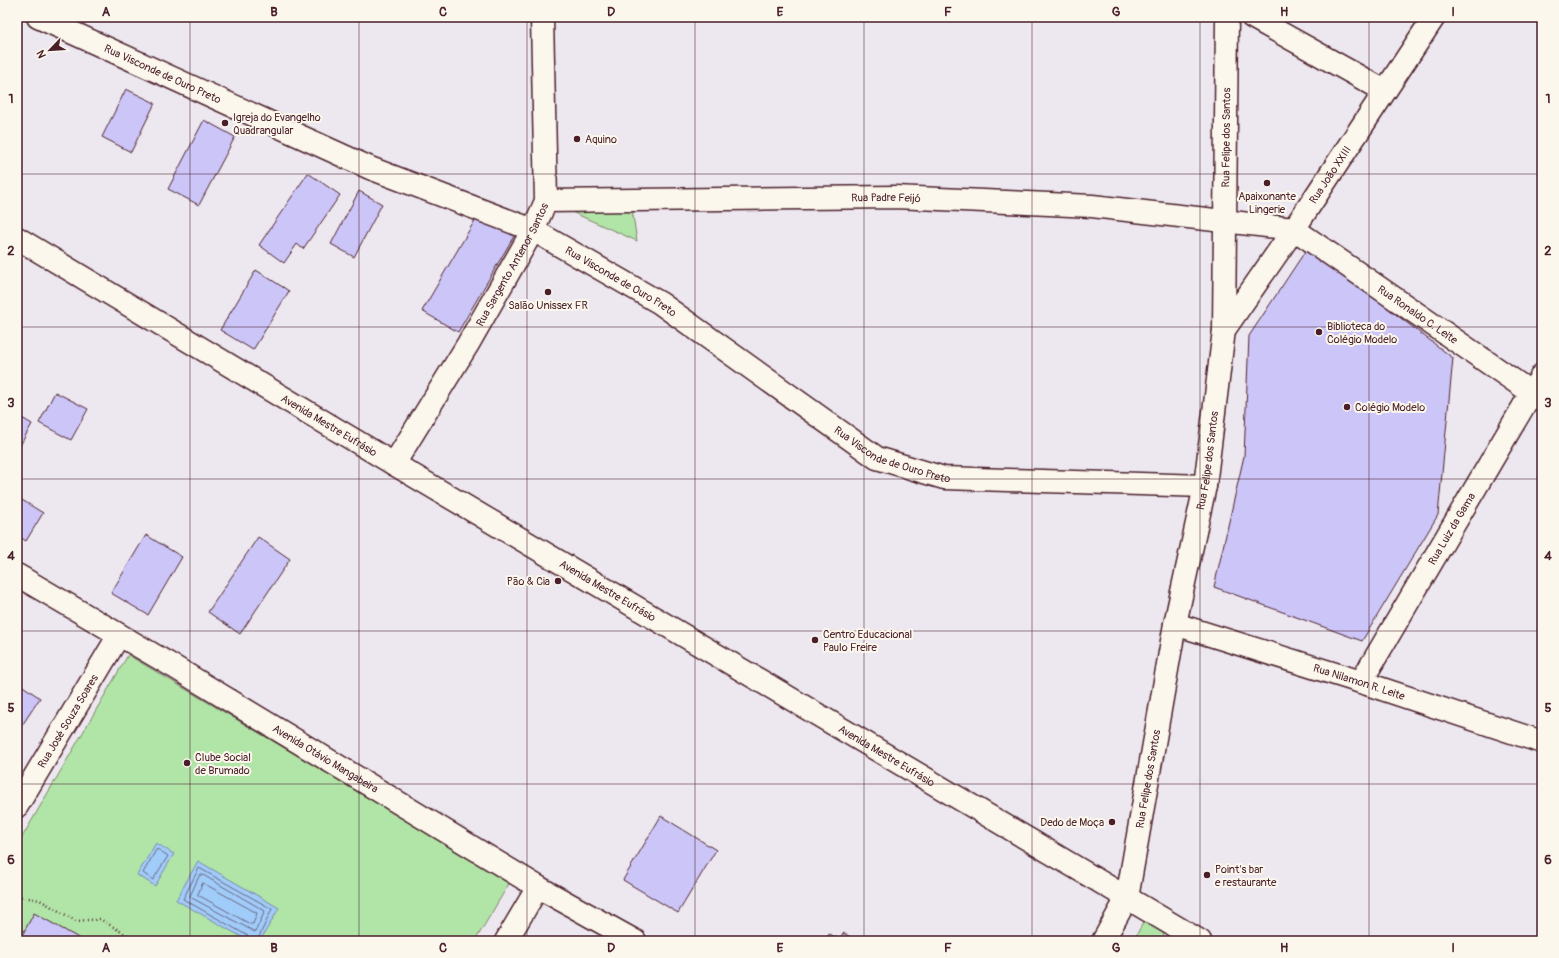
<svg xmlns="http://www.w3.org/2000/svg" width="1559" height="958" font-family="Pangolin,sans-serif">
  <rect width="100%" height="100%" fill="#ede8f0"/>
  <filter id="ink" filterUnits="userSpaceOnUse"><feTurbulence type="fractalNoise" baseFrequency=".025" numOctaves="2"/><feDisplacementMap in="SourceGraphic" scale="8" xChannelSelector="R" yChannelSelector="G"/><feConvolveMatrix kernelMatrix="1 2 1 2 8 2 1 2 1" color-interpolation-filters="sRGB"/></filter>
  <g filter="url(#ink)">
    <path fill="#b1e5a7" stroke="#7e8269" d="M631,203L637,241L565,209Z
      M128,655L510,882L475,941H17V846Z
      M1154,913L1165,922L1163,941H1133L1143,923Z"/>
    <path fill="#a0ccfa" stroke="#7e87a7" d="M156,843L174,854L155,886L137,875Z
      M198,861L279,908L260,941H249L176,900Z"/>
    <g fill="none" stroke-linecap="round" stroke-linejoin="round">
      <path stroke="#6c647e" stroke-width="1" d="M159,850L168,856L153,880L143,873L156,850Z
        M200,875H203L265,911L255,932L190,897Z
        M203,883L257,913L253,924H250L198,895Z
        M250,941L248,936L183,899L199,868L272,909L257,941"/>
    </g>
    <path fill="#ccc6f8" stroke="#4a1f2b" d="M126,89L155,103L131,152L102,137Z
      M204,120L235,137L199,205L168,189Z
      M308,173L340,195L303,249L297,244L284,263L259,245Z
      M359,191L382,204L354,257L331,244Z
      M478,215L514,236L458,332L422,311Z
      M1308,247L1453,358L1438,515L1362,641L1214,587L1244,456L1249,336Z
      M256,270L289,291L253,350L220,330Z
      M55,392L88,409L71,440L39,423Z
      M17,415L32,424L17,451Z
      M17,497L43,513L26,541L17,535Z
      M146,535L182,557L148,615L111,593Z
      M258,537L290,559L240,634L208,612Z
      M17,682L40,698L17,733Z
      M661,816L716,850L678,913L623,880Z
      M34,913L84,941H19Z
      M843,933L858,941H825L829,934L840,939Z"/>
    <g fill="none" stroke-linecap="round" stroke-linejoin="round">
      <g stroke="#4a1f2b" stroke-width="25">
        <g id="street">
          <path id="s1" d="M38,17L370,168L533,230L660,303L877,458L944,478L1205,486"/>
          <path d="M1252,17L1385,91"/>
          <path id="s2" d="M546,201L895,197L1092,206L1294,229L1542,400"/>
          <path id="s3" d="M1224,330L1294,229L1434,17"/>
          <path id="s4" d="M1175,624L1361,682L1542,742"/>
          <path id="s5" d="M1361,682L1542,375"/>
          <path id="s6" d="M17,806L119,635"/>
          <path id="s7" d="M1127,898L1175,624L1205,486L1224,330L1227,17"/>
          <path d="M506,941L538,887"/>
        </g>
      </g>
      <g stroke="#4a1f2b" stroke-width="25">
        <g id="secondary">
          <path id="s8" d="M17,238L394,464L1200,941"/>
          <path id="s9" d="M394,464L468,344L533,230L546,201L542,17"/>
          <path id="s10" d="M17,575L176,668L538,887L635,941"/>
          <path d="M1103,941L1127,898"/>
        </g>
      </g>
      <path stroke="#4a1f2b" stroke-width="2.5" stroke-dasharray="1 3" stroke-linecap="butt" d="M17,896L40,900L76,921L100,919L137,941"/>
      <use href="#street" stroke="#fbf7ec" stroke-width="22"/>
      <use href="#secondary" stroke="#fbf7ec" stroke-width="22"/>
    </g>
  </g>
  <path fill="none" stroke="#4a1f2b" stroke-width="1" stroke-opacity="0.55" d="M190,17V941M359,17V941M527,17V941M695,17V941M864,17V941M1032,17V941M1200,17V941M1369,17V941M17,174H1542M17,327H1542M17,479H1542M17,631H1542M17,784H1542"/>
  <g fill="#4a1f2b" stroke="#fbf7ec" stroke-width="1.5">
    <circle cx="225" cy="123" r="4"/>
    <circle cx="577" cy="139" r="4"/>
    <circle cx="1267" cy="183" r="4"/>
    <circle cx="548" cy="292" r="4"/>
    <circle cx="1319" cy="332" r="4"/>
    <circle cx="1347" cy="407" r="4"/>
    <circle cx="558" cy="581" r="4"/>
    <circle cx="815" cy="640" r="4"/>
    <circle cx="187" cy="763" r="4"/>
    <circle cx="1112" cy="822" r="4"/>
    <circle cx="1207" cy="875" r="4"/>
  </g>
  <g text-anchor="middle" stroke-width="4" stroke-linejoin="round" paint-order="stroke">
    <g font-size="11" fill="#4a1f2b" stroke="#fbf7ec">
      <text dy="4" stroke="none"><textPath href="#s1" startOffset="137">Rua Visconde de Ouro Preto</textPath></text>
      <text dy="4" stroke="none"><textPath href="#s7" startOffset="769">Rua Felipe dos Santos</textPath></text>
      <text dy="4" stroke="none"><textPath href="#s3" startOffset="188">Rua João XXIII</textPath></text>
      <text dy="4" stroke="none"><textPath href="#s2" startOffset="340">Rua Padre Feijó</textPath></text>
      <text dy="4" stroke="none"><textPath href="#s9" startOffset="232">Rua Sargento Antenor Santos</textPath></text>
      <text dy="4" stroke="none"><textPath href="#s1" startOffset="641">Rua Visconde de Ouro Preto</textPath></text>
      <text dy="4" stroke="none"><textPath href="#s2" startOffset="900">Rua Ronaldo C. Leite</textPath></text>
      <text dy="4" stroke="none"><textPath href="#s8" startOffset="364">Avenida Mestre Eufrásio</textPath></text>
      <text dy="4" stroke="none"><textPath href="#s1" startOffset="965">Rua Visconde de Ouro Preto</textPath></text>
      <text dy="4" stroke="none"><textPath href="#s7" startOffset="445">Rua Felipe dos Santos</textPath></text>
      <text dy="4" stroke="none"><textPath href="#s5" startOffset="178">Rua Luiz da Gama</textPath></text>
      <text dy="4" stroke="none"><textPath href="#s8" startOffset="688">Avenida Mestre Eufrásio</textPath></text>
      <text dy="4" stroke="none"><textPath href="#s4" startOffset="193">Rua Nilamon R. Leite</textPath></text>
      <text dy="4" stroke="none"><textPath href="#s6" startOffset="99">Rua José Souza Soares</textPath></text>
      <text dy="4" stroke="none"><textPath href="#s8" startOffset="1012">Avenida Mestre Eufrásio</textPath></text>
      <text dy="4" stroke="none"><textPath href="#s10" startOffset="359">Avenida Otávio Mangabeira</textPath></text>
      <text dy="4" stroke="none"><textPath href="#s7" startOffset="121">Rua Felipe dos Santos</textPath></text>
    </g>
    <g font-size="11" fill="#4a1f2b" stroke="#fbf7ec" text-anchor="start">
      <text x="233" y="121">Igreja do Evangelho<tspan x="233" dy="13">Quadrangular</tspan></text>
      <text x="585" y="143">Aquino</text>
      <text x="1267" y="200" text-anchor="middle">Apaixonante<tspan x="1267" dy="13">Lingerie</tspan></text>
      <text x="548" y="309" text-anchor="middle">Salão Unissex FR</text>
      <text x="1327" y="330">Biblioteca do<tspan x="1327" dy="13">Colégio Modelo</tspan></text>
      <text x="1355" y="411">Colégio Modelo</text>
      <text x="550" y="585" text-anchor="end">Pão &amp; Cia</text>
      <text x="823" y="638">Centro Educacional<tspan x="823" dy="13">Paulo Freire</tspan></text>
      <text x="195" y="761">Clube Social<tspan x="195" dy="13">de Brumado</tspan></text>
      <text x="1104" y="826" text-anchor="end">Dedo de Moça</text>
      <text x="1215" y="873">Point's bar<tspan x="1215" dy="13">e restaurante</tspan></text>
    </g>
  </g>
  <rect width="1559" height="958" fill="none" stroke="#fbf7ec" stroke-width="44"/>
  <g transform="translate(50 50) rotate(245)" stroke="#fbf7ec" stroke-width="3" paint-order="stroke">
  <path d="M0-3L7 15L0 10L-7 15Z" fill="#4a1f2b"/>
  <text y="-6" font-size="11" font-weight="bold" text-anchor="middle" fill="#4a1f2b">N</text>
  </g>
  <rect x="22" y="22" width="1515" height="914" fill="none" stroke="#4a1f2b" stroke-width="1.5"/>
  <g font-size="13" text-anchor="middle" font-weight="bold" fill="#4a1f2b">
    <text x="106" y="16">A</text>
    <text x="274" y="16">B</text>
    <text x="443" y="16">C</text>
    <text x="611" y="16">D</text>
    <text x="780" y="16">E</text>
    <text x="948" y="16">F</text>
    <text x="1116" y="16">G</text>
    <text x="1284" y="16">H</text>
    <text x="1453" y="16">I</text>
    <text x="11" y="103">1</text>
    <text x="1548" y="103">1</text>
    <text x="11" y="255">2</text>
    <text x="1548" y="255">2</text>
    <text x="11" y="407">3</text>
    <text x="1548" y="407">3</text>
    <text x="11" y="560">4</text>
    <text x="1548" y="560">4</text>
    <text x="11" y="712">5</text>
    <text x="1548" y="712">5</text>
    <text x="11" y="864">6</text>
    <text x="1548" y="864">6</text>
    <text x="106" y="952">A</text>
    <text x="274" y="952">B</text>
    <text x="443" y="952">C</text>
    <text x="611" y="952">D</text>
    <text x="780" y="952">E</text>
    <text x="948" y="952">F</text>
    <text x="1116" y="952">G</text>
    <text x="1284" y="952">H</text>
    <text x="1453" y="952">I</text>
  </g>
</svg>
